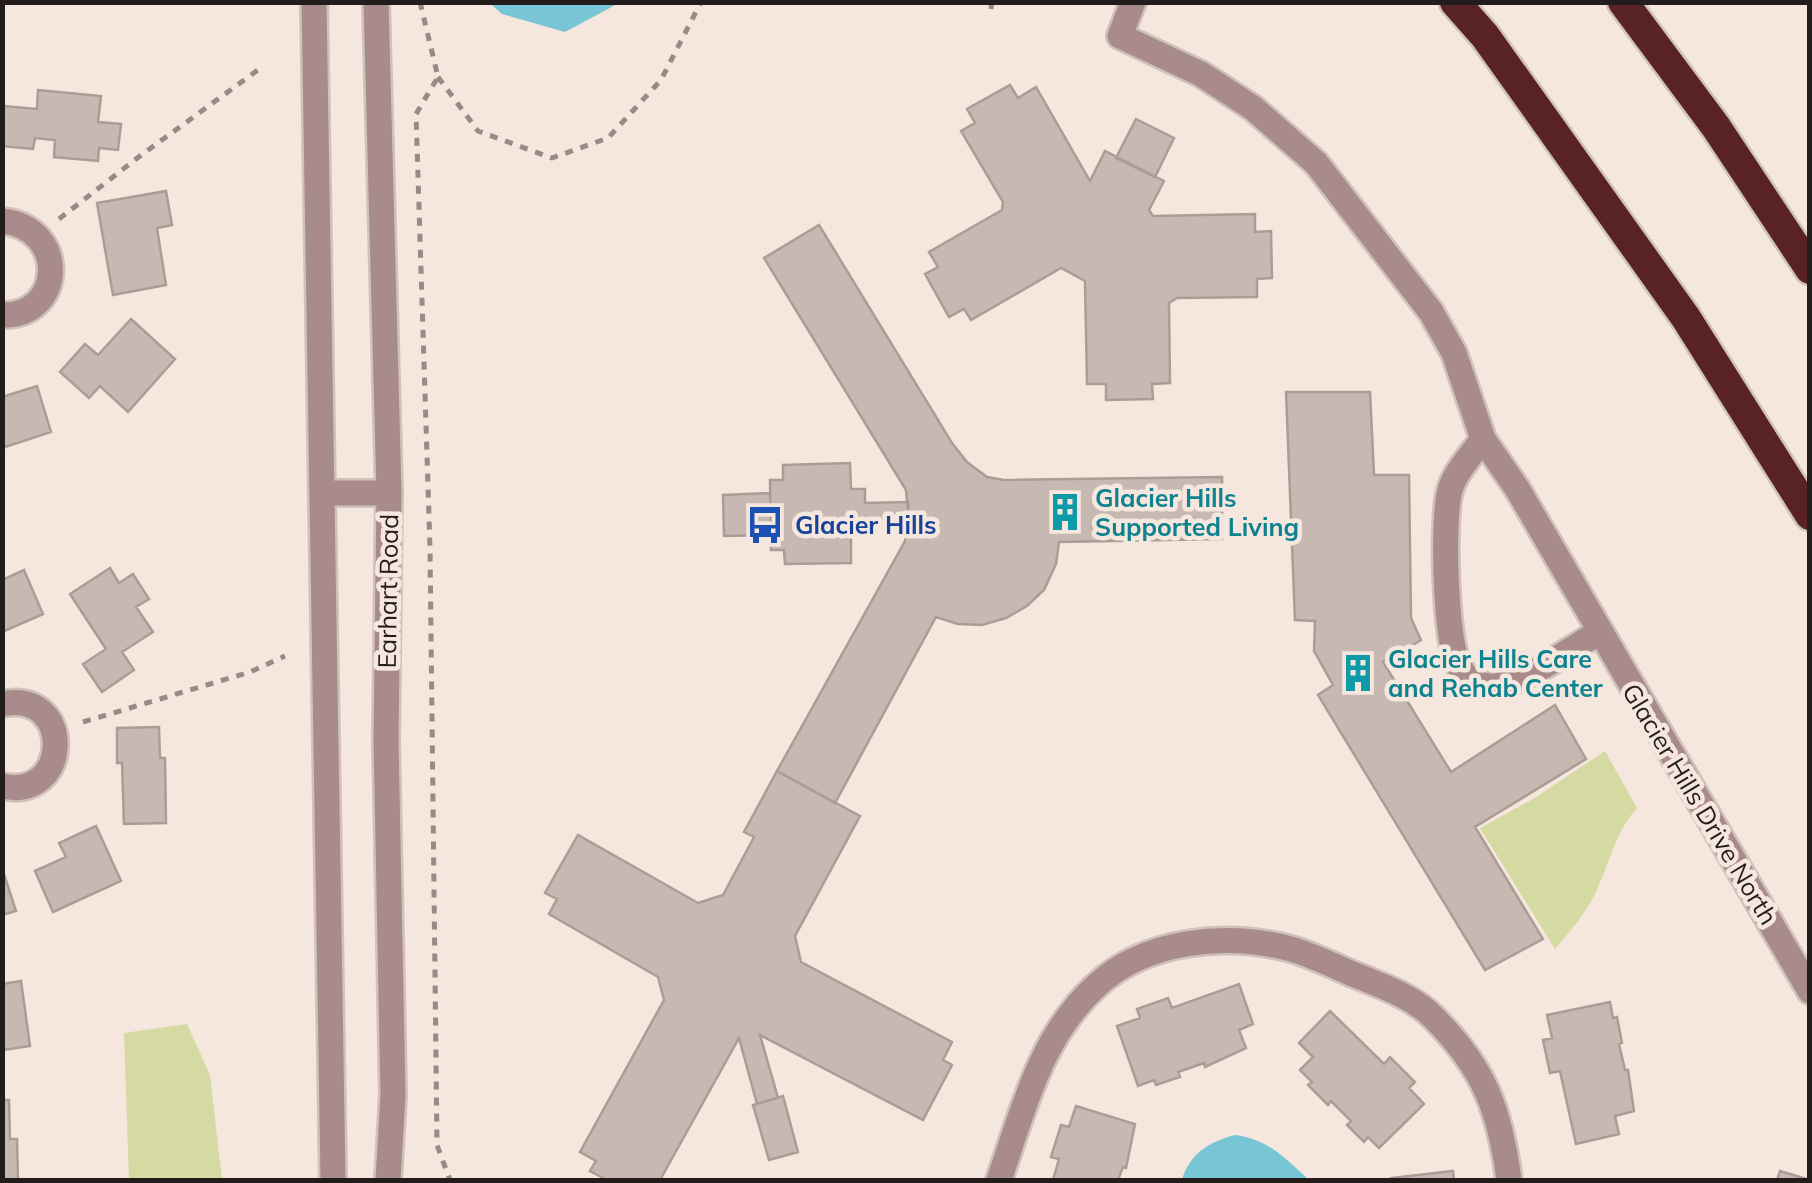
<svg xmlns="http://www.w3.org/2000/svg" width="1812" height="1183" font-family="Mulish,sans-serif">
  <rect width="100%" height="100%" fill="#f5e6de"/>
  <path fill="#d4daa2" d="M1605,751L1637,808C1617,830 1611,857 1599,885C1589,910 1572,929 1555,949L1480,828L1533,799Z
    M187,1024L210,1075L222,1180H129L124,1033Z"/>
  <path fill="#77c5d5" d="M490,3H619L565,32L502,14Z
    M1235,1135C1268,1139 1286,1159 1309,1180H1182C1190,1153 1209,1142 1235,1135Z"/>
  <path fill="#c7b9b2" stroke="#ab9d96" stroke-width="2.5" d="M1010,85L1018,98L1036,87L1090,181L1105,151L1164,181L1149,210L1153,216L1255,214V232L1271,231L1272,278L1257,279V297L1177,298L1169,303L1170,383L1152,384L1153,399L1106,400V384H1087L1085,281L1061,268L971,320L964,309L949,317L925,274L938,267L929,252L1002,210L1003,202L961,131L975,123L967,109Z
    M38,90L101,96L98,122L121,124L118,150L99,148L98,161L54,157L55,140L35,138L33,149L2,146L4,106L37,109Z
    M1136,119L1174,138L1155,177L1116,158Z
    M166,191L172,225L157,228L166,285L113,295L97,203Z
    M819,225L952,443L967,462L987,477L1004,480L1222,477V539L1059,542L1056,564L1044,590L1027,606L1006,618L982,625L958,624L936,617L835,803L777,771L905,541L909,523L906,490L764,258Z
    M131,319L175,359L128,412L100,386L89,398L60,372L85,344L98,355Z
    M37,386L51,432L2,448V397Z
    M1286,392H1370L1374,475H1409L1411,618L1421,640L1383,662L1451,772L1555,705L1586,759L1475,827L1543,939L1485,970L1318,695L1333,685L1314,651L1315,621L1295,620Z
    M850,463L851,489H865V503L908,502L909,523H867V536H851V563L785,564L784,550H771L770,480H783V465Z
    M770,493L771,535L724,536L723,495Z
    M110,568L119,583L133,574L149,599L136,607L153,632L122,652L134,670L102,692L83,664L106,649L70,594Z
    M24,570L43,614L2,632V580Z
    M159,727L160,758H165L166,823L124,824L122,763H117V728Z
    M777,771L860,816L795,936L801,962L952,1042L943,1060L952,1065L923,1120L760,1035L778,1098L757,1104L739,1038L660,1180H607L590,1171L596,1161L580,1152L664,1000L658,977L549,914L557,899L545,893L578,835L698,903L723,895L754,837L744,832Z
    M96,826L121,881L53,912L35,871L66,857L59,843Z
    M2,868L16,911L2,915Z
    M21,981L30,1046L3,1050L2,1067V984Z
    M1239,984L1253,1024L1239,1030L1246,1048L1205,1067L1204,1063L1178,1072L1180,1077L1156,1085L1154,1080L1138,1086L1117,1026L1140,1018L1137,1009L1168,998L1172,1008Z
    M1610,1002L1613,1018L1617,1017L1622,1043L1619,1044L1625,1070H1628L1634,1111L1615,1116L1619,1134L1576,1144L1560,1071L1550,1073L1543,1040L1552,1038L1547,1015Z
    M1330,1011L1384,1064L1390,1057L1415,1082L1409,1088L1424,1104L1379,1148L1368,1137L1364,1142L1347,1125L1351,1121L1331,1101L1328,1105L1308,1085L1312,1082L1300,1070L1313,1057L1299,1043Z
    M783,1096L798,1152L769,1160L753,1105Z
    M2,1100H9L10,1139H17L18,1180H2Z
    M1076,1106L1135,1124L1126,1168L1123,1167L1118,1180H1053L1059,1159L1051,1157L1061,1125L1069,1127Z
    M1453,1171L1454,1180H1391V1178Z
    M1780,1171L1810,1180H1777Z"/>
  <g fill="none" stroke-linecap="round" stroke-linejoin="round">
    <g stroke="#cfc2bb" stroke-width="30">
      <path id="minor" d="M314,2L333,1180
        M376,2L389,493L386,741L393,1095L388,1180
        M1133,2L1120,36L1201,74L1253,108L1316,163L1431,312L1454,353L1483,439L1518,490L1810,991
        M2,221C69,228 64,317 2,315
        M1483,439C1472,454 1455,472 1450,490C1442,518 1445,642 1459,666C1465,678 1475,685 1489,686C1516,689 1573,647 1598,633
        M323,493H389
        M2,704C75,689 71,802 2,786
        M999,1180C1023,1111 1040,1037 1096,986C1146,939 1228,932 1291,949C1312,955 1334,966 1355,975C1382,986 1414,997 1434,1018C1485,1069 1500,1111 1509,1180"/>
    </g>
    <g stroke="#cfc2bb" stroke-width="35">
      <path id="highway" d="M1455,2L1485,36L1686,318L1810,515
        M1623,2L1716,127L1810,269"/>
    </g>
    <path stroke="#968c86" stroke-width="5" stroke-dasharray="8 8" stroke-linecap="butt" d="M420,2L438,77L416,114L430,548L437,1145L450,1180
      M991,9L992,2
      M438,77L478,131L552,158L608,138L661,80L701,2
      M59,219L140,156L262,67
      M83,722L250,672L285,656"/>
    <use href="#minor" stroke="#a98b8b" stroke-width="25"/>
    <use href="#highway" stroke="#582227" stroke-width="30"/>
  </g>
  <defs>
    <g id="building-bare" transform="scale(3)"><path d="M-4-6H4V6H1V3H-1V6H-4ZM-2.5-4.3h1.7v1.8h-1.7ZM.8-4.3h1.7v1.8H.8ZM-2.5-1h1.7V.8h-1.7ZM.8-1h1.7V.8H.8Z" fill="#0f9aa8" stroke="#f5e6de" stroke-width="2.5" paint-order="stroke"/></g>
    <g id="bus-bare" transform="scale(3)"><path d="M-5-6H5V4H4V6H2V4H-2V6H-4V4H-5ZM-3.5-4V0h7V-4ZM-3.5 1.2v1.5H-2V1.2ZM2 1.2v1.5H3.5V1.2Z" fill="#1a4fb4" stroke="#f5e6de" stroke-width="2.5" paint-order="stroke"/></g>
  </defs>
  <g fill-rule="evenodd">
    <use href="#building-bare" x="1065" y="512"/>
    <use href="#bus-bare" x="765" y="525"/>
    <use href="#building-bare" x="1358" y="673"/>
  </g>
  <g text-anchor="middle" stroke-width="9" stroke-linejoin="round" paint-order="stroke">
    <g font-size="25" font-weight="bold" fill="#0d838f" stroke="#f5e6de" text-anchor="start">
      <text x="1095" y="507">Glacier Hills<tspan x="1095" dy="29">Supported Living</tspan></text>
      <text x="1388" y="668">Glacier Hills Care<tspan x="1388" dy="29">and Rehab Center</tspan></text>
    </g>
    <g font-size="25" font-weight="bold" fill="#164399" stroke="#f5e6de" text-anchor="start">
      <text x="795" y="534">Glacier Hills</text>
    </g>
    <g font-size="25" fill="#221d1a" stroke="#f5e6de">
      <text transform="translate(388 591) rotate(-89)" y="9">Earhart Road</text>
      <text transform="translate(1700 804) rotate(59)" y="9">Glacier Hills Drive North</text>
    </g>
  </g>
  <rect width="1812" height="1183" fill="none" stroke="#221d1a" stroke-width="10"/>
</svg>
